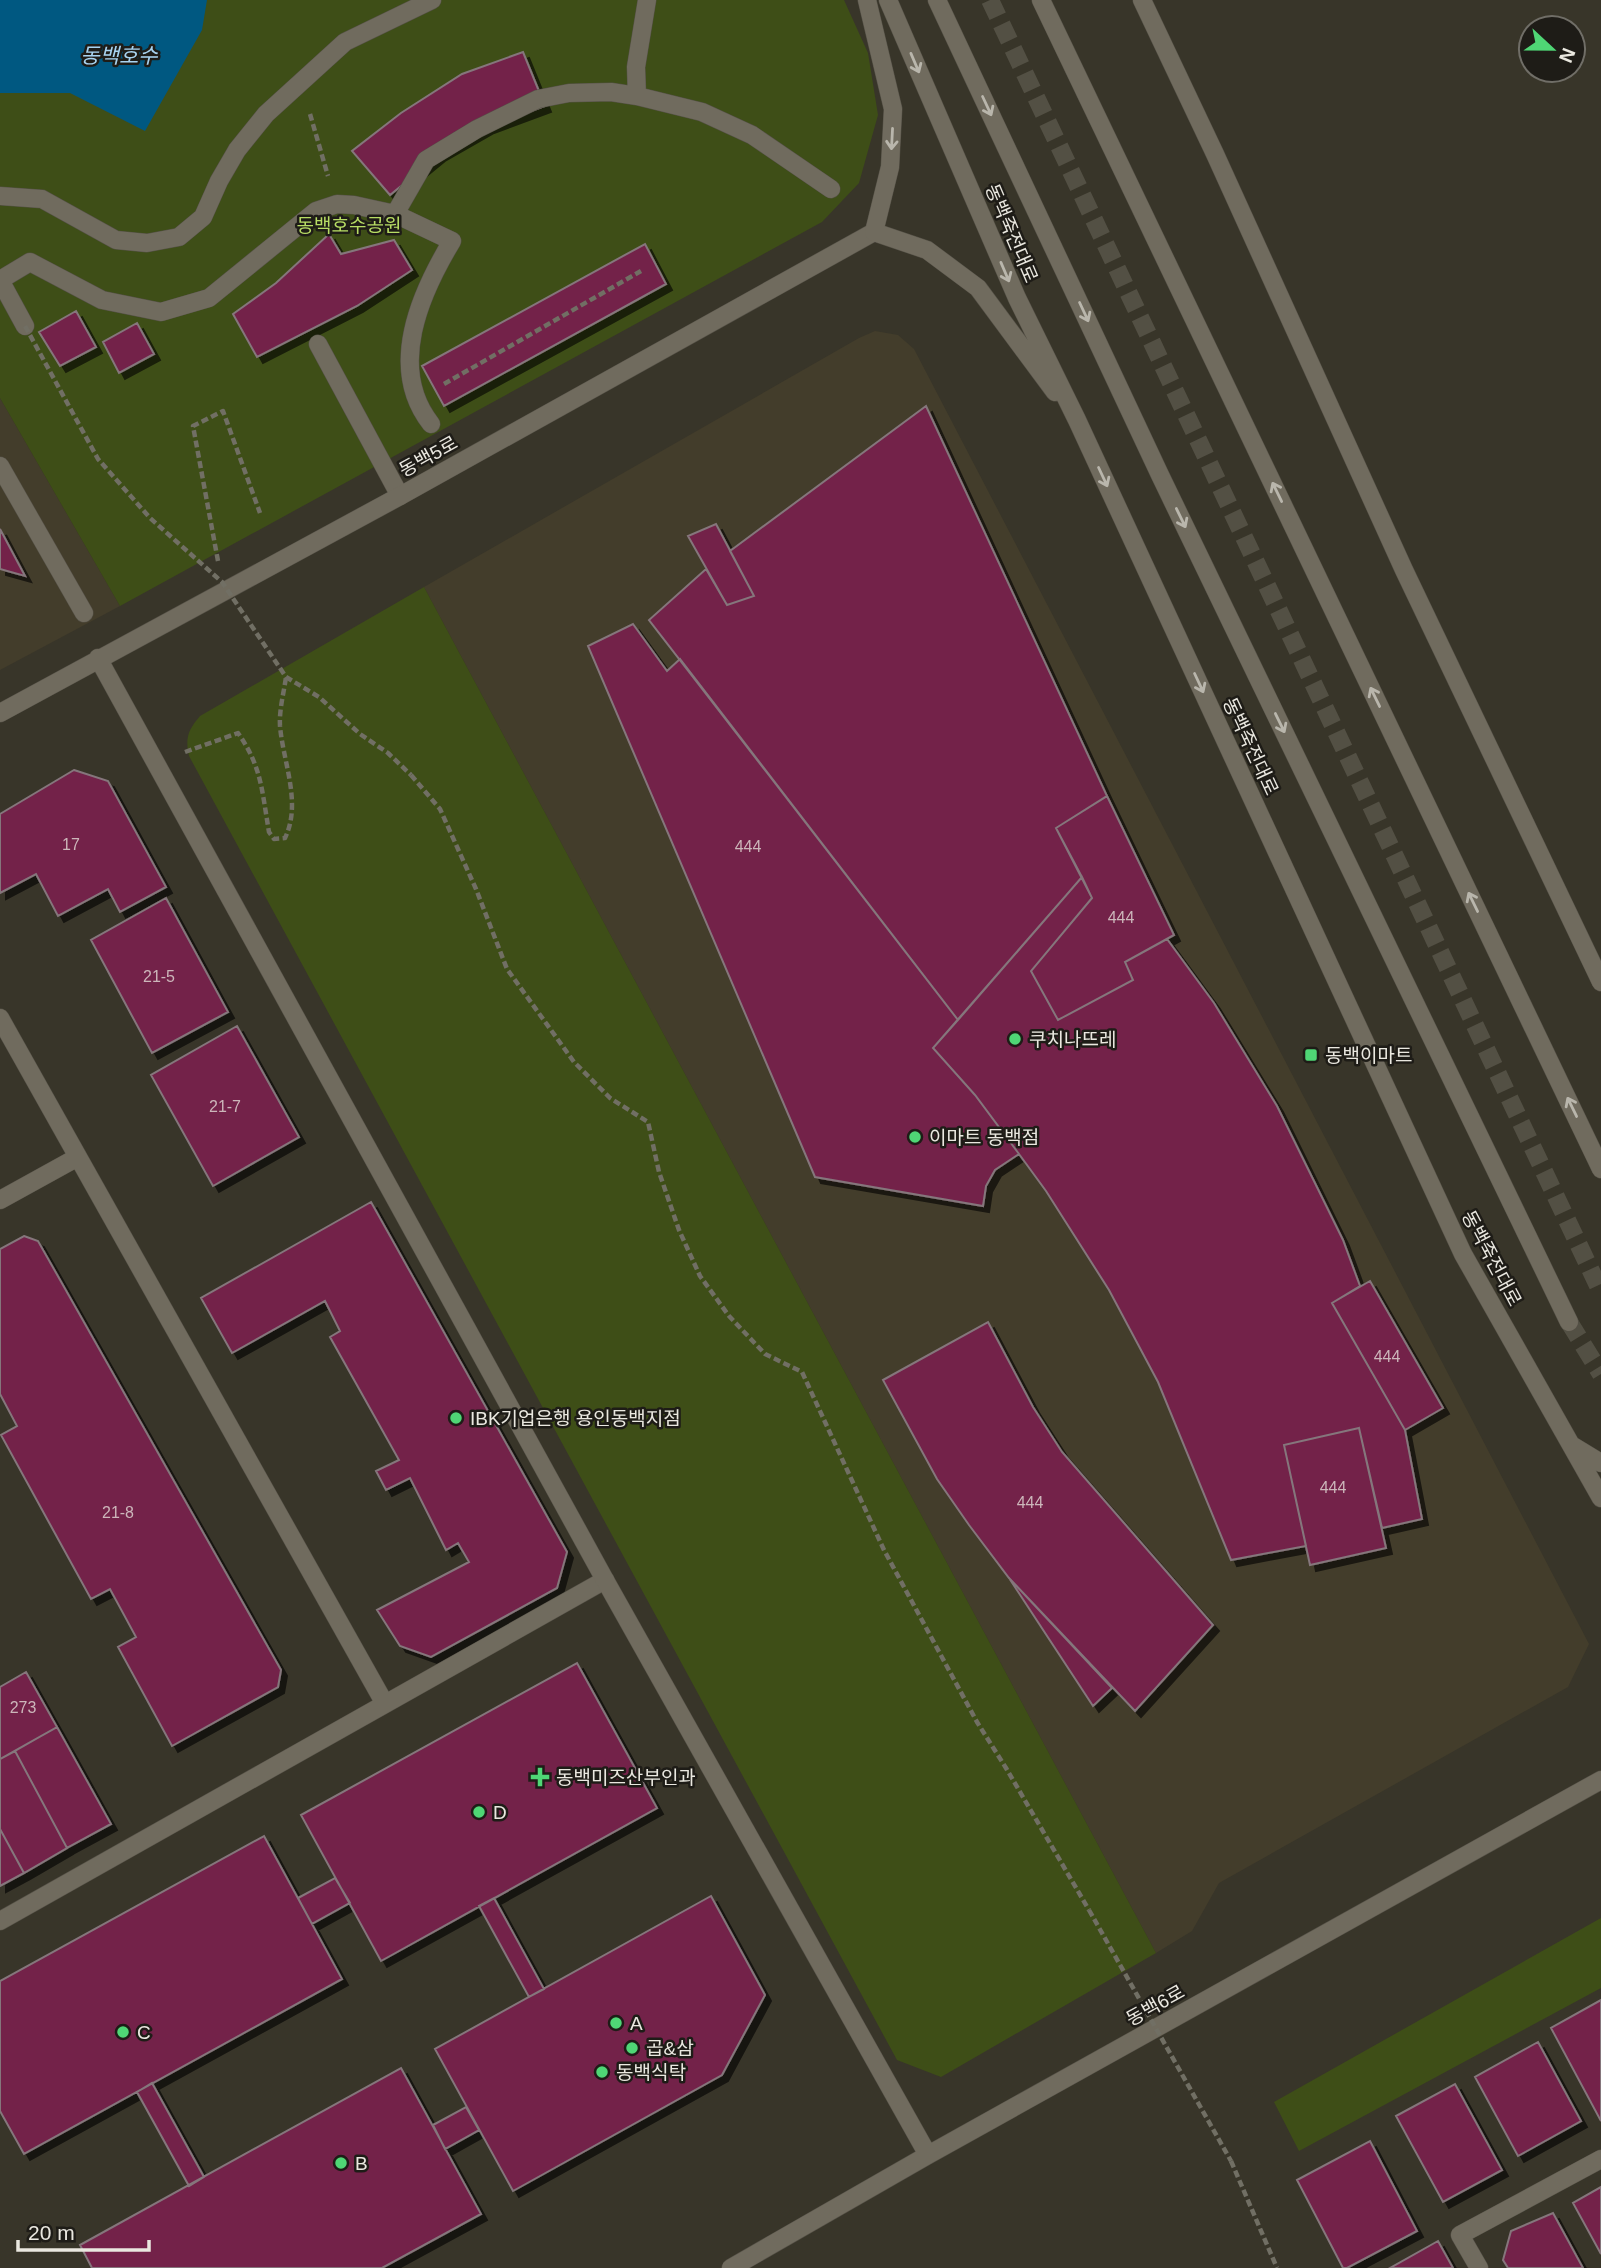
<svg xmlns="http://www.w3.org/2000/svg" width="1601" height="2268" font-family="Helvetica,'Noto Sans KR',sans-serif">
  <defs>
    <filter id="shadow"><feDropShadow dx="6" dy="6" stdDeviation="0" flood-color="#0009"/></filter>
  </defs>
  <rect width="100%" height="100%" fill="#383529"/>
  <path fill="#433d2b" d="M875,331L898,335L914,349L1589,1644L1568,1687L1219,1883L1192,1931L1156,1953L424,587L859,338Z
    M0,398L120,606L0,670Z"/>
  <path fill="#3e4e17" d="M0,0H844L868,53L878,115L859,183L822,222L120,606L0,398Z
    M424,587L1156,1953L941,2077L897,2060L189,756C185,738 188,730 200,716Z
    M1601,1918V1988L1299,2151L1274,2102Z"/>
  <path fill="#005881" d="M0,0H207L202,30L145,131L70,93H0Z"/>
  <path fill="#73214a" stroke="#85767b" stroke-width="2" filter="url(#shadow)" d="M523,52L545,106L488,127L439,155L390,195L352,151L401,113L462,74Z
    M329,234L341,254L394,240L412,270L357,306L257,357L233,314L276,283Z
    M645,244L666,284L444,406L422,366Z
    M76,311L96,347L60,366L39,332Z
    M137,323L154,354L119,373L103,342Z
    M926,406L1107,796L1056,828L1082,877L958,1020L649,620L706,569L727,605L754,596L730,551Z
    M716,524L754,596L727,605L688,536Z
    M0,529L25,576L0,569Z
    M633,624L667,671L680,659L958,1020L933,1048L975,1095L1019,1154L995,1170L986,1186L983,1206L815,1177L588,646Z
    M74,770L108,781L166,887L120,912L108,889L58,916L36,874L0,893V814Z
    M1107,796L1174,935L1125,962L1133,980L1058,1020L1031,971L1092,898L1056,828Z
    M1082,877L1092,898L1031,971L1058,1020L1133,980L1125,962L1167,939L1214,1003L1277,1106L1343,1240L1360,1286L1332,1303L1405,1430L1422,1519L1382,1528L1359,1428L1284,1445L1306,1546L1231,1560L1158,1382L1109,1290L1046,1191L1019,1154L975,1095L933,1048Z
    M166,898L228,1012L152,1053L91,940Z
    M237,1026L299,1137L213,1186L151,1075Z
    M371,1202L567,1552L557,1588L431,1657L400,1646L377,1610L469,1562L458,1543L446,1550L410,1478L386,1490L376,1471L399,1460L330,1337L340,1331L325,1301L232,1353L201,1298Z
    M24,1236L38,1241L281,1670L278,1687L172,1746L118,1647L136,1637L110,1589L91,1599L1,1435L17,1426L0,1394V1249Z
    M1370,1281L1443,1408L1405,1430L1332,1303Z
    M988,1322L1033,1407L1062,1452L1213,1625L1135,1711L1009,1578L969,1525L937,1479L883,1380Z
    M1359,1428L1386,1548L1310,1565L1284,1445Z
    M1009,1578L1112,1688L1093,1706Z
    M577,1663L657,1808L381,1961L301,1815Z
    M26,1672L57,1727L0,1759V1687Z
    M57,1727L111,1824L67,1848L15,1751Z
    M15,1751L67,1848L24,1873L0,1829V1759Z
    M0,1829L24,1873L0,1886Z
    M264,1836L342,1979L24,2154L0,2111V1981Z
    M335,1878L350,1903L312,1924L298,1898Z
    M711,1896L765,1995L722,2075L513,2191L435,2049Z
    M494,1898L544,1989L529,1997L479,1906Z
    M1601,2000V2121L1551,2028Z
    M1538,2042L1581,2121L1518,2156L1475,2077Z
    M401,2068L481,2214L382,2268H92L80,2245Z
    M152,2083L204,2177L189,2186L137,2092Z
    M1455,2084L1502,2170L1443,2202L1396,2116Z
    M466,2107L479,2130L445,2149L433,2125Z
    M1370,2141L1417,2231L1347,2268H1343L1297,2180Z
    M1601,2187V2254L1573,2203Z
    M1553,2213L1583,2268H1508L1503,2260L1511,2231Z
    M1438,2241L1453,2268H1390Z"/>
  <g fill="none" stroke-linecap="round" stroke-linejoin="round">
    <path stroke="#535044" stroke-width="18" stroke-dasharray="18 9" stroke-linecap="butt" d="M990,0L1601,1292
      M1569,1322L1601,1374"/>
    <g stroke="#555147" stroke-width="19">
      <path id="service" d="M1142,0L1215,154L1404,570L1601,982
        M318,344L400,496"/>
    </g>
    <g stroke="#555147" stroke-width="19">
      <path id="pedestrian" d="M637,96L636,67L647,0
        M0,196L42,199L116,240L147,243L179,237L203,217L219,181L237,150L266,114L345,42L432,0
        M0,280L30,262L102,300L161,312L209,298L316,211L337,204L354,205L395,214
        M0,280L25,326
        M431,424C387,368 420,294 452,241L395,214L426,160L477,129L538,99L569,93L611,92L637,96L702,112L752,135L831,189
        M0,466L84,613"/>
    </g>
    <g stroke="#555147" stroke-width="19">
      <path id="minor" d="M0,1018L385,1704
        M0,1200L78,1157
        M0,1921L605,1580
        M1479,2268L1460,2235L1601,2159"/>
    </g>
    <g stroke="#555147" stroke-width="19">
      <path id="tertiary" d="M98,658L605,1580L928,2155
        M0,713L400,496L874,232
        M731,2268L928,2155L1601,1780"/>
    </g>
    <g stroke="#555147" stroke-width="19">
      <path id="secondary" d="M867,0L893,109L890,167L874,232L927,250L978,288L1055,392
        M888,0L1017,298L1077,420L1463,1254L1601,1498
        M937,0L1160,475L1569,1322
        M1041,0L1601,1169
        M1573,1446L1601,1463"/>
    </g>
    <path stroke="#716f64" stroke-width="4.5" stroke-dasharray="7 3.5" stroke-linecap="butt" d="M310,114L328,176
      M444,384L641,271
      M218,561L193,426L223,411L260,513
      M185,752L238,733C262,767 262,792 269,832L274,839L285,838C302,803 283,762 280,726C279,710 284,692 286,677
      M411,775L440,809L476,889L507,969L574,1062L610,1098L648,1122L659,1172L679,1230L700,1276L729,1316L765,1354L802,1372L884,1550L977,1722L1006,1768L1089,1910
      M1231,2161L1277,2268"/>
    <use href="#service" stroke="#706b5e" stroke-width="18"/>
    <use href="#pedestrian" stroke="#706b5e" stroke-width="18"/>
    <use href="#minor" stroke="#706b5e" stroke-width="18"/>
    <use href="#tertiary" stroke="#706b5e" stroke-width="18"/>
    <use href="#secondary" stroke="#706b5e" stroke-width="18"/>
    <path stroke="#716f64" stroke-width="4.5" stroke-dasharray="7 3.5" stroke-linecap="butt" d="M25,326L98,459L150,518L222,582L286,677L319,697L360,734L388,753L411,775
      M1089,1910L1231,2161"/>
  </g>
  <defs><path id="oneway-shaft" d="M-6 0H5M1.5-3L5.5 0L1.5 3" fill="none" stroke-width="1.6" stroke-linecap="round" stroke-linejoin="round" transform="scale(1.75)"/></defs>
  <g stroke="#b9b6ac">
    <use href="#oneway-shaft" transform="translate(915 63) rotate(67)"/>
    <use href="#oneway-shaft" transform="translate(987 106) rotate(65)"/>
    <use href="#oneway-shaft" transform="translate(892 139) rotate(93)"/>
    <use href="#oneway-shaft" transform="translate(1005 272) rotate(67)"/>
    <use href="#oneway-shaft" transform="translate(1084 312) rotate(65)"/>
    <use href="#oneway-shaft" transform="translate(1103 477) rotate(65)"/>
    <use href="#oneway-shaft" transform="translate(1277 492) rotate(-116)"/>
    <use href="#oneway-shaft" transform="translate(1181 518) rotate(64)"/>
    <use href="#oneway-shaft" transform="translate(1199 683) rotate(65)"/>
    <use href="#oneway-shaft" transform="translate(1375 697) rotate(-116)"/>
    <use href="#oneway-shaft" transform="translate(1280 723) rotate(64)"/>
    <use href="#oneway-shaft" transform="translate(1473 902) rotate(-116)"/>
    <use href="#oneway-shaft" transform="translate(1572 1107) rotate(-116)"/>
  </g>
  <g fill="#4fd675" stroke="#1e1c17" stroke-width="2.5">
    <circle cx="1015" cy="1039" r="7"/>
    <rect x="1304" y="1048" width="14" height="14" rx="3.5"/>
    <circle cx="915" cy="1137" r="7"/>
    <circle cx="456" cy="1418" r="7"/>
    <path d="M536.5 1766.5h7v7h7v7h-7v7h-7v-7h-7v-7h7z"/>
    <circle cx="479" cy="1812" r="7"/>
    <circle cx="616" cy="2023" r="7"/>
    <circle cx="123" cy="2032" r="7"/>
    <circle cx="632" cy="2048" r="7"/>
    <circle cx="602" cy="2072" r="7"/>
    <circle cx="341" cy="2163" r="7"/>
  </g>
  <g text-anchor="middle" stroke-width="5" stroke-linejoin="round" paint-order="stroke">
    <g font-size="16" fill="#ccb6ba">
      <text x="71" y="850">17</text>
      <text x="748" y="852">444</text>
      <text x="1121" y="923">444</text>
      <text x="159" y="982">21-5</text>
      <text x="225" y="1112">21-7</text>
      <text x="1387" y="1362">444</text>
      <text x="1333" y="1493">444</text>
      <text x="1030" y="1508">444</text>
      <text x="118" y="1518">21-8</text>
      <text x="23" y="1713">273</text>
    </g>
    <g font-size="19" fill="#b7dc64" stroke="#1e1c17">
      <text x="349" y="232">동백호수공원</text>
    </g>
    <g font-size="19" fill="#eae8e0" stroke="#1e1c17">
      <text transform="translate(1012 233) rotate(67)" y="7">동백죽전대로</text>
      <text transform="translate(428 456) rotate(-29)" y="7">동백5로</text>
      <text transform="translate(1251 746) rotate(65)" y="7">동백죽전대로</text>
      <text transform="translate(1492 1258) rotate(62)" y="7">동백죽전대로</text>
      <text transform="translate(1155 2005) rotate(-29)" y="7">동백6로</text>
    </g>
    <g font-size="19" fill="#eae8e0" stroke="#1e1c17" text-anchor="start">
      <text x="1029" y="1046">쿠치나뜨레</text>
      <text x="1325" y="1062">동백이마트</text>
      <text x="929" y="1144">이마트 동백점</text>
      <text x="470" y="1425">IBK기업은행 용인동백지점</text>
      <text x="556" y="1784">동백미즈산부인과</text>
      <text x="493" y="1819">D</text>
      <text x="630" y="2030">A</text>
      <text x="137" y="2039">C</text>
      <text x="646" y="2055">곱&amp;삼</text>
      <text x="616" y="2079">동백식탁</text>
      <text x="355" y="2170">B</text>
    </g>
    <g font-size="21" font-style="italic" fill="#a8d3f0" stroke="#1e1c17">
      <text x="119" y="63">동백호수</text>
    </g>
  </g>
  <g transform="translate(1552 49) rotate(112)"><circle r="33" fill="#1e1c17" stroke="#706e67" stroke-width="2"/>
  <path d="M0-5L12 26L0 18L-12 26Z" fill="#4fd675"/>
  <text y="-10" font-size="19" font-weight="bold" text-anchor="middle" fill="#eae8e0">N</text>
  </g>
  <path d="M18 2240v10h131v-10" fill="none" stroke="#eae8e0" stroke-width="3.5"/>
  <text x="28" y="2240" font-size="21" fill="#eae8e0" stroke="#1e1c17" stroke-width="5" paint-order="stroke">20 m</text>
</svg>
